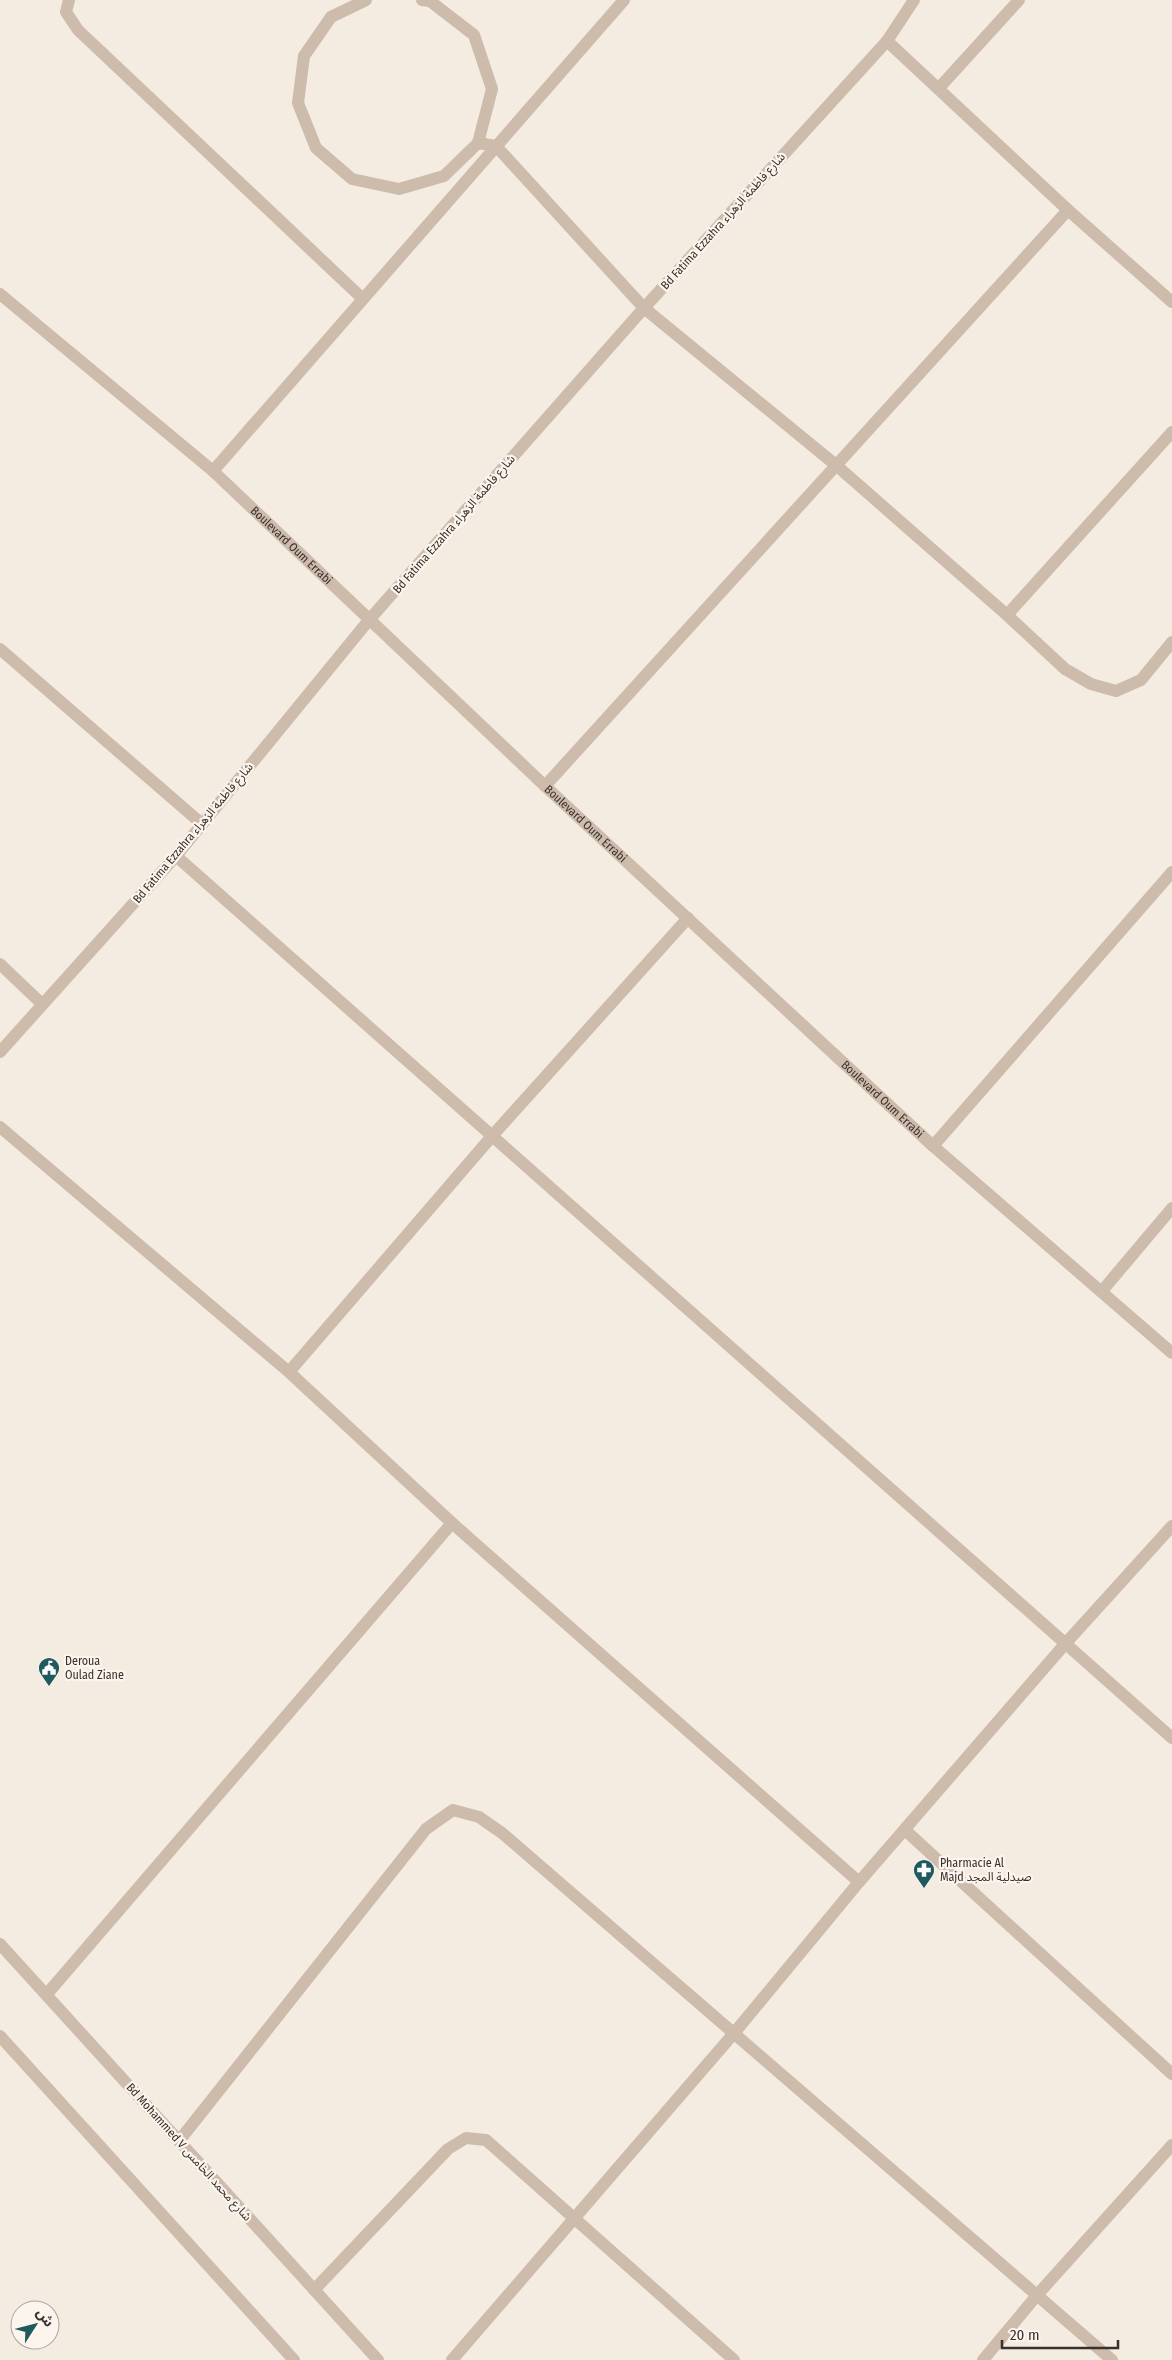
<svg xmlns="http://www.w3.org/2000/svg" width="1172" height="2360" font-family="'Fira Sans Condensed','Noto Sans Arabic',sans-serif">
  <rect width="100%" height="100%" fill="#f4ebe1"/>
  <g fill="none" stroke-linecap="round" stroke-linejoin="round">
    <g stroke="#cdbbac" stroke-width="12">
      <path d="M69,0L66,12L78,30L363,299"/>
      <path d="M366,0L331,17L304,56L298,103L316,148L352,179L399,189L444,176L478,143L492,89L474,35L430,1L422,0"/>
      <path d="M887,41L1068,210L1172,302"/>
      <path d="M939,88L1019,0"/>
      <path d="M478,143L496,146L644,308L837,466L1007,615L1065,669L1091,684L1116,691L1141,680L1172,642"/>
      <path id="s1" d="M0,294L213,471L545,786L933,1146L1172,1353"/>
      <path d="M213,471L624,0"/>
      <path d="M1007,615L1172,432"/>
      <path d="M0,649L202,824"/>
      <path d="M545,786L1068,210"/>
      <path d="M176,856L1172,1738"/>
      <path d="M0,964L42,1004"/>
      <path d="M0,1052L176,856L369,620L644,308L887,41L914,0"/>
      <path d="M0,1127L289,1372L452,1523L859,1882"/>
      <path d="M933,1146L1172,872"/>
      <path d="M1102,1291L1172,1208"/>
      <path d="M289,1372L493,1135L688,918"/>
      <path d="M905,1830L1172,2074"/>
      <path d="M47,1994L452,1523"/>
      <path d="M179,2141L426,1829L453,1810L479,1817L502,1833L1112,2360"/>
      <path d="M314,2290L448,2149L466,2138L486,2140L734,2360"/>
      <path d="M452,2360L735,2032L859,1882L1065,1644L1172,1526"/>
      <path d="M983,2360L1038,2294L1172,2145"/>
    </g>
    <path stroke="#cdbbac" stroke-width="12" d="M0,1944L378,2360
      M0,2036L294,2360"/>
  </g>
  <defs>
    <g id="civic-pin" transform="scale(1.125)"><path d="M0 17L-7.5 6A9.5 9.5 0 1 1 7.5 6Z" fill="#1f5a5e" stroke="#fbf5ee"/><path d="M-.6-6.5H3V-4.5H.6V-3L4-1V1h2V6H-6V1h2V-1L-.6-3ZM-1.2 2.5V6h2.4V2.5Z" fill="#fff"/></g>
    <g id="pharmacy-pin" transform="scale(1.125)"><path d="M0 17L-7.5 6A9.5 9.5 0 1 1 7.5 6Z" fill="#1f5a5e" stroke="#fbf5ee"/><path d="M-2-6h4v4h4v4h-4v4h-4v-4h-4v-4h4Z" fill="#fff"/></g>
  </defs>
  <g fill-rule="evenodd">
    <use href="#civic-pin" x="49" y="1668"/>
    <use href="#pharmacy-pin" x="924" y="1870"/>
  </g>
  <g text-anchor="middle" stroke-width="4.5" stroke-linejoin="round" paint-order="stroke">
    <g font-size="12" fill="#3b302b" stroke="#fbf5ee">
      <text transform="translate(723 221) rotate(-48)" y="4">Bd Fatima Ezzahra شارع فاطمة الزهراء</text>
      <text transform="translate(454 524) rotate(-49)" y="4">Bd Fatima Ezzahra شارع فاطمة الزهراء</text>
      <text dy="4" stroke="none"><textPath href="#s1" startOffset="385">Boulevard Oum Errabi</textPath></text>
      <text dy="4" stroke="none"><textPath href="#s1" startOffset="790">Boulevard Oum Errabi</textPath></text>
      <text transform="translate(193 833) rotate(-50)" y="4">Bd Fatima Ezzahra شارع فاطمة الزهراء</text>
      <text dy="4" stroke="none"><textPath href="#s1" startOffset="1195">Boulevard Oum Errabi</textPath></text>
      <text transform="translate(189 2152) rotate(48)" y="4">Bd Mohammed V شارع محمد الخامس</text>
    </g>
    <g font-size="12" fill="#3b302b" stroke="#fbf5ee" text-anchor="start">
      <text x="65" y="1665">Deroua<tspan x="65" dy="14">Oulad Ziane</tspan></text>
      <text x="940" y="1867">Pharmacie Al<tspan x="940" dy="14">Majd صيدلية المجد</tspan></text>
    </g>
  </g>
  <g transform="translate(35 2325) rotate(54)"><circle r="24" fill="#fbf5ee" stroke="#aea6a0"/>
  <path d="M0-4L9 19L0 12L-9 19Z" fill="#1f5a5e"/>
  <text y="-8" font-size="14" font-weight="bold" text-anchor="middle" fill="#3b302b">ش</text>
  </g>
  <path d="M1002 2340v8h116v-8" fill="none" stroke="#3b302b" stroke-width="2.5"/>
  <text x="1010" y="2340" font-size="15" fill="#3b302b" stroke="#fbf5ee" stroke-width="4" paint-order="stroke">20 m</text>
</svg>
